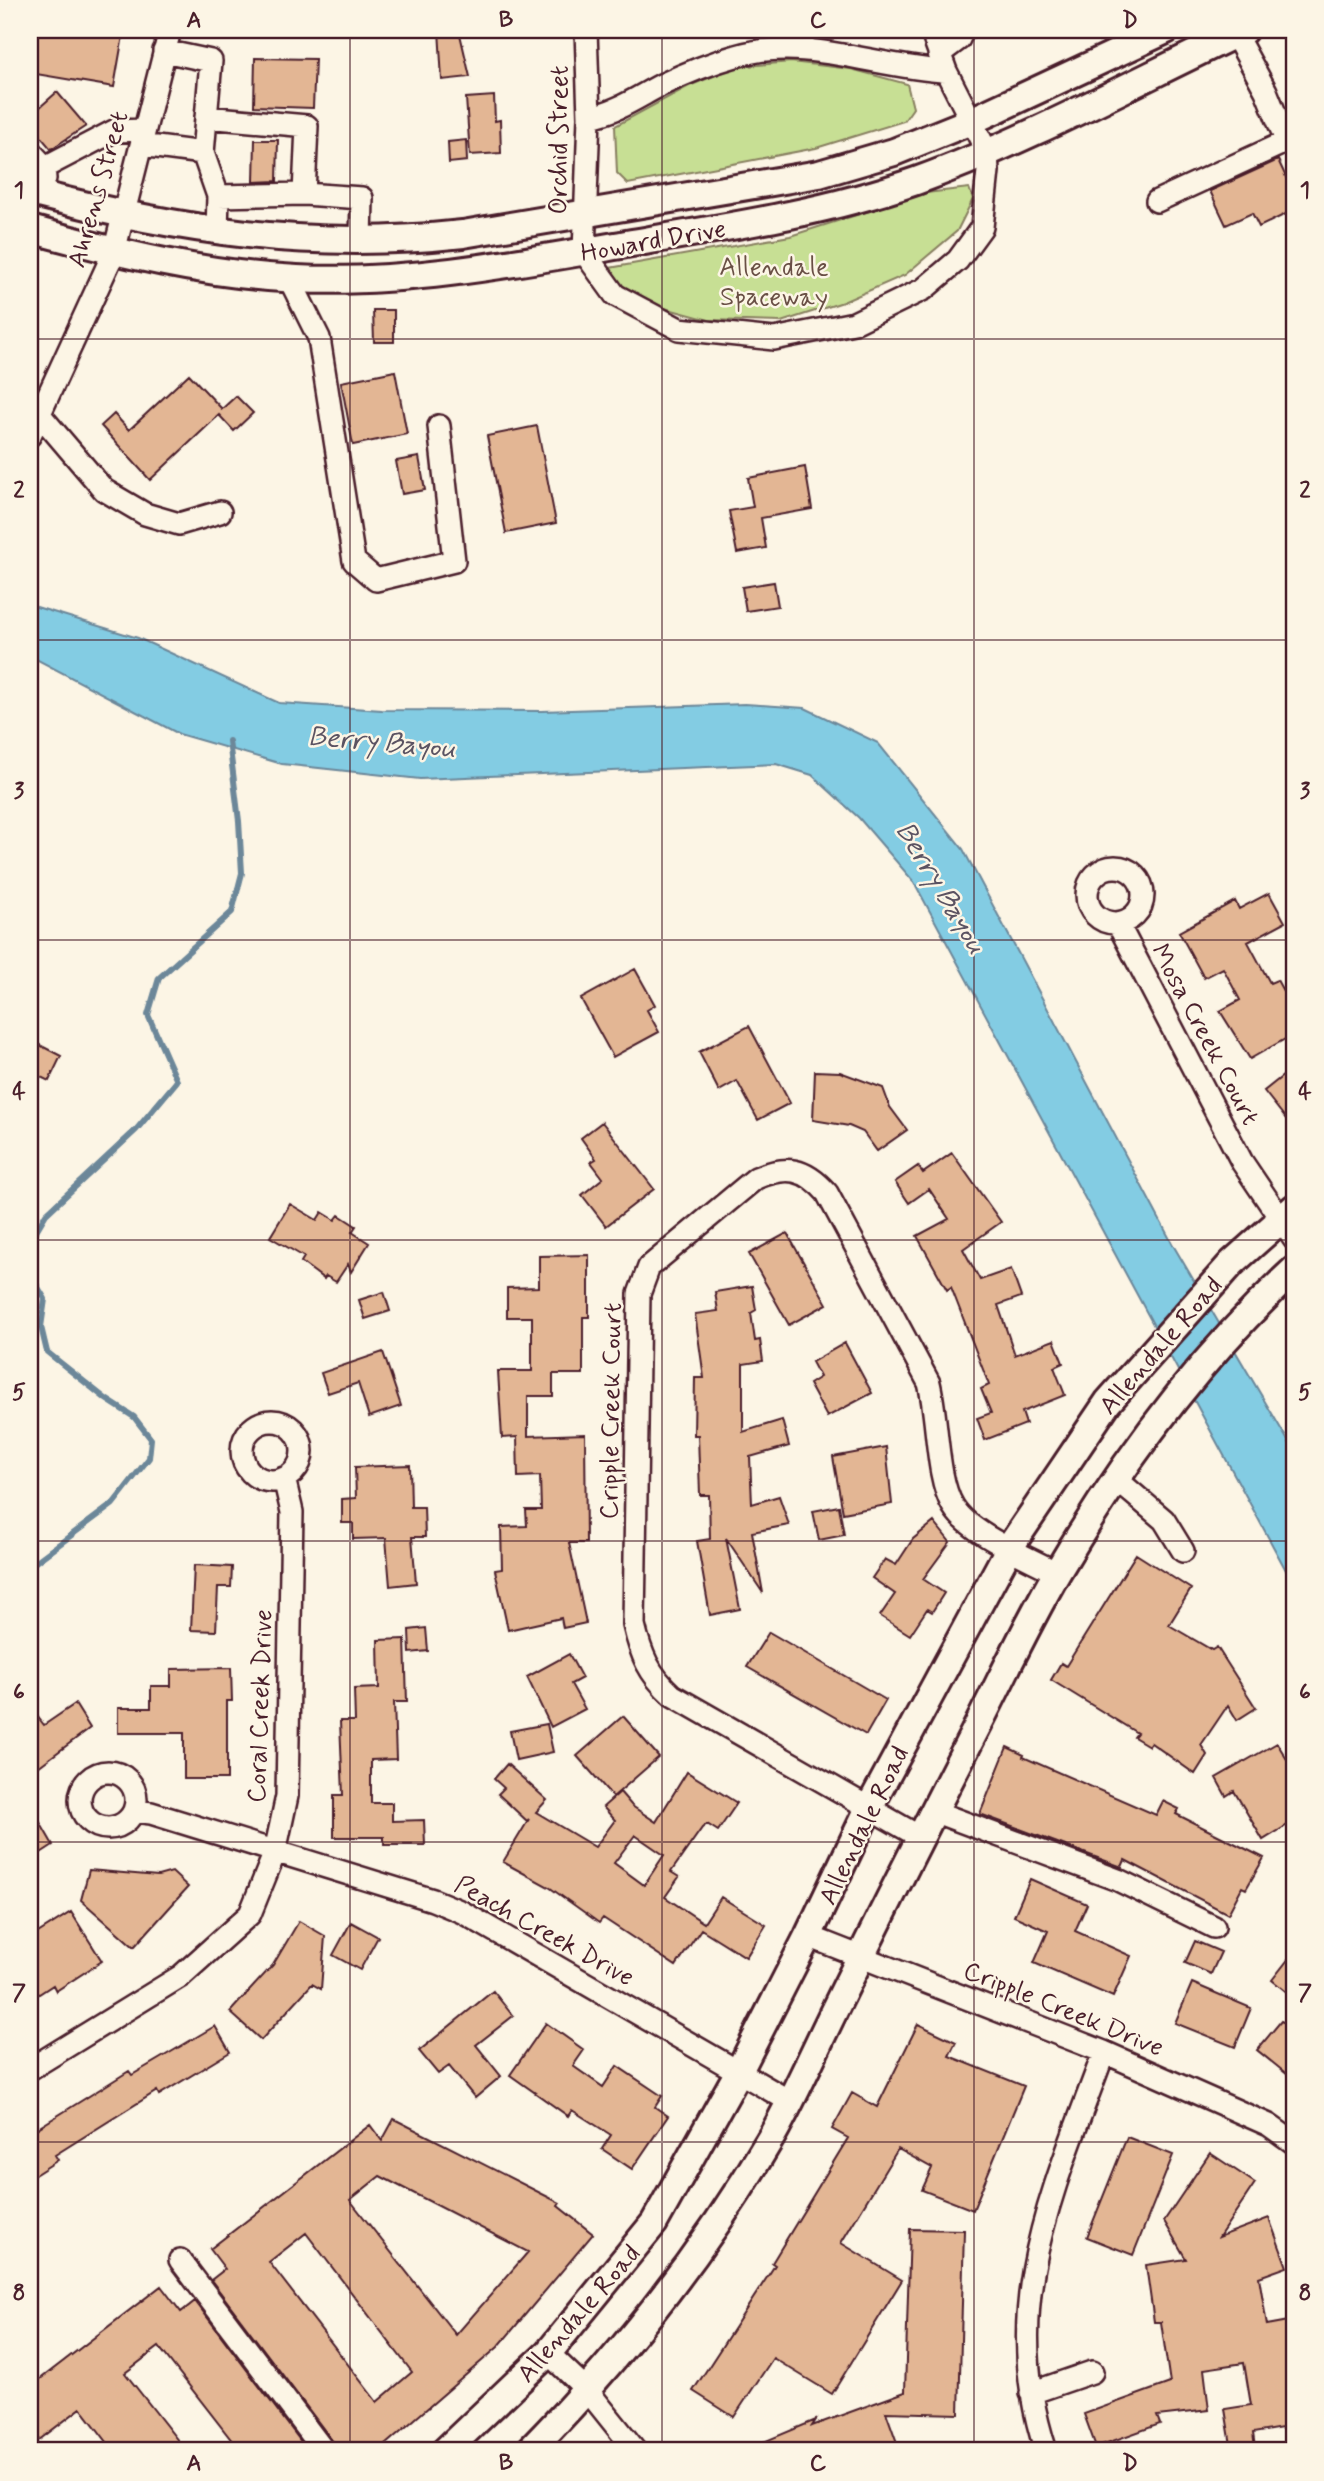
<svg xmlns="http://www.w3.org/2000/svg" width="1324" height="2481" font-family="Mynerve,sans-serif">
  <rect width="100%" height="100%" fill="#fcf5e5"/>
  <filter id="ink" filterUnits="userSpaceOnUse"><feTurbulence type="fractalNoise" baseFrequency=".0143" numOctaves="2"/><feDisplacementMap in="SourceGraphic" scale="14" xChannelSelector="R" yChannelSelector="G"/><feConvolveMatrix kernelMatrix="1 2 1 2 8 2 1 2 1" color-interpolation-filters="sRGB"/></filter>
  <g filter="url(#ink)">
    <path fill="#c7df94" stroke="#887f60" stroke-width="2" d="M791,62L851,69L907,84L913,108L904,121L816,148L628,184L617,173L615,126L689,86L736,67Z
      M969,188L973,199L957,231L905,275L843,302L781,322L709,320L657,306L623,293L604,269L790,236L926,193Z"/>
    <path fill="#83cce3" stroke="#6c8799" stroke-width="2" d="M30,605L138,638L279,703L382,710L542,711L745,704L805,708L878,743L963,849L1173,1245L1294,1451V1585L914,882L859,818L812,775L776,764L420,779L282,764L179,734L30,656Z"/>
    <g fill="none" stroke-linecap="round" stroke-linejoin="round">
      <path stroke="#6c8799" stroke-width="6" d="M30,1241L46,1214L136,1130L177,1081L148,1015L159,978L232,912L242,873L239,821L229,741
        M30,1274L45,1299L41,1327L47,1352L106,1399L134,1417L151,1439L149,1458L113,1504L30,1566"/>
    </g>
    <path fill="#e3b694" stroke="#4a1f2b" stroke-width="2" fill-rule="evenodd" d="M30,30H124L114,87L30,73Z
      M439,30H459L470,77L442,80Z
      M255,58L315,59L313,108L254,106Z
      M57,92L86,126L51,149L30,124V116Z
      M494,96L495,121L500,120L501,153L470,155L466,98Z
      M255,140H278L277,181L254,182Z
      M466,140L467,161L449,163L448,142Z
      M1278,160L1294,194V210L1259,227L1252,213L1226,225L1210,191Z
      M373,310H394V342H374Z
      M395,371L407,434L353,445L341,382Z
      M189,374L222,409L236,396L253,413L234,431L219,415L150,480L101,426L114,414L129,430Z
      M537,426L556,523L506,533L487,436Z
      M419,457L425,490L402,494L396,461Z
      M805,467L812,509L761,518L766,548L737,553L729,511L753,507L748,478Z
      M774,582L778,606L746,611L742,587Z
      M1269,893L1285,922L1248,942L1270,983L1277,980L1294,1011V1034L1250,1059L1220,1011L1240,1000L1223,968L1204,978L1179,932L1235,901L1239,909Z
      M635,969L655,1005L647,1010L659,1032L613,1057L581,999Z
      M749,1026L790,1103L758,1120L737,1081L719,1091L699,1052Z
      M30,1040L61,1056L49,1081L30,1072Z
      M1294,1067V1129L1264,1091Z
      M815,1071L840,1072L883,1088L890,1107L907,1130L877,1151L863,1132L849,1126L813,1120Z
      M602,1122L654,1189L606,1226L582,1195L603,1178L591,1162L596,1159L581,1138Z
      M952,1153L1001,1222L963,1249L980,1280L1011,1269L1021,1297L998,1305L1015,1355L1054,1340L1063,1363L1054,1367L1065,1395L1022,1412L1026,1424L985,1440L977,1418L991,1413L981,1389L989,1385L951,1287L947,1290L917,1236L949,1219L929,1189L909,1203L895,1182L918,1166L923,1173Z
      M290,1204L317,1220L322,1212L335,1220L339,1215L356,1226L352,1232L369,1243L351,1272L348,1264L336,1282L326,1276L324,1279L301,1262L304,1257L270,1237Z
      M787,1233L827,1304L789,1325L749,1254Z
      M589,1255V1317H583V1374H553V1396H528V1436L585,1434L586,1543H569L586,1623L563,1628L561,1618L508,1630L495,1570L502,1569L501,1527L527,1526L526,1510H541L540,1476L518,1477L517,1437L502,1438L498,1371H532V1317H507V1288L539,1287V1256Z
      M752,1286L756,1310L751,1313L755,1341L760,1340L763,1361L743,1364V1432L782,1420L789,1446L750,1457L752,1504L779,1496L789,1525L752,1532L763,1593L726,1538L740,1609L710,1615L697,1541L710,1539L709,1495H700L698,1435H694L695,1378H704L695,1314L718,1311L715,1292Z
      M384,1292L390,1311L365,1319L359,1300Z
      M845,1343L872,1393L827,1417L809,1384L820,1377L812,1362Z
      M383,1352L401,1406L369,1417L358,1383L328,1393L321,1373Z
      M886,1447L892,1504L843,1513L833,1457Z
      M410,1465L411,1507H424L425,1537H412L416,1583L390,1586L386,1538L353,1539V1523H342V1499L356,1498L355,1467Z
      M839,1506L844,1535L819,1540L813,1511Z
      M934,1522L950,1542L923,1579L944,1593L932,1612L927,1609L910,1635L880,1616L895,1594L872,1578L885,1559L896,1565L913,1539Z
      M1136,1554L1191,1589L1169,1625L1212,1650L1217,1647L1256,1708L1237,1720L1228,1705L1201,1745L1207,1755L1195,1774L1151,1743L1149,1746L1134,1737L1137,1733L1051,1680L1061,1663L1066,1666Z
      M194,1565L232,1567L231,1587H218L216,1631L191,1630Z
      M426,1628L428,1651L410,1653L409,1630Z
      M769,1632L886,1700L866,1735L747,1667Z
      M405,1639L407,1702H394L396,1759L371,1760V1803H392V1821L424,1820L425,1845H384V1837H334V1795H343L340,1721H355L354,1689L379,1688L378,1640Z
      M569,1654L582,1678L571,1684L585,1709L551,1727L527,1677Z
      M231,1668L232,1701H227V1779H184V1733H118V1708H151V1686H171V1669Z
      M75,1704L90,1728L30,1773V1707L44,1725Z
      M623,1716L659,1757L613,1797L577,1756Z
      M547,1724L553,1752L516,1760L510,1731Z
      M1277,1743L1294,1771V1821L1263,1840L1234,1791L1226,1796L1216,1778Z
      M1007,1747L1024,1755L1023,1757L1156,1815L1163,1801L1179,1809L1176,1814L1264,1858L1246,1889L1242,1887L1228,1914L1125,1860L1122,1867L980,1814Z
      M507,1764L547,1800L536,1812L595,1847L615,1820L603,1807L620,1792L632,1806L656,1822L687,1772L737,1803L718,1831L707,1824L702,1828L671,1872L679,1877L665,1897L704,1923L721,1897L766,1925L746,1957L701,1929L676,1966L603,1918L599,1923L549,1887L503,1862L529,1819L527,1821L498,1794L504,1788L494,1779ZM635,1835L664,1855L644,1885L614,1863Z
      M30,1805L53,1845L30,1860Z
      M89,1870L158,1876L172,1872L188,1887L134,1947L81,1900Z
      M1030,1879L1087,1904L1075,1931L1131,1956L1113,1997L1034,1963L1048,1931L1014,1916Z
      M71,1912L102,1961L56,1991L53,1985L30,2000V1938Z
      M299,1921L325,1936L321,1989L312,1984L261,2040L230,2012L273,1965Z
      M351,1922L378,1937L360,1970L333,1955Z
      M1195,1941L1221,1952L1211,1974L1185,1963Z
      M1294,1952V1998L1272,1980Z
      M1192,1983L1251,2008L1235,2047L1175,2023Z
      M493,1991L513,2016L476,2045L501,2076L475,2098L449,2066L438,2074L419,2051Z
      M1281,2021L1294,2027V2080L1257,2050Z
      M546,2023L584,2050L573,2066L603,2087L617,2066L662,2096L655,2107L668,2116L632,2169L602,2149L611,2135L572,2110L568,2116L510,2075Z
      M918,2024L956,2042L949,2056L1024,2086L973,2210L922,2190L932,2168L898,2149L841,2243L902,2280L832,2394L773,2358L734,2417L693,2391L775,2265L772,2263L848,2138L832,2129L852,2093L877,2107Z
      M215,2026L230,2052L159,2095L157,2091L55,2155L58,2160L30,2178V2133L129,2071L132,2075Z
      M394,2119L560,2203L558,2206L593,2234L498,2347L378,2451H337L334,2443L211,2280L225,2269L210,2249L370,2125L382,2141ZM380,2176L528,2252L456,2335L350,2200ZM306,2233L412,2372L377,2402L269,2262Z
      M1127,2137L1173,2155L1133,2255L1087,2237Z
      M1210,2153L1255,2183L1219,2237L1269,2218L1287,2267L1259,2277L1267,2325L1294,2320V2426L1253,2433L1255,2448L1232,2451L1225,2409L1251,2405L1244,2363L1204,2369L1209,2410L1157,2416L1160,2424L1096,2447L1084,2414L1170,2383L1161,2322H1154L1146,2265L1186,2259L1164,2221Z
      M910,2229L964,2230L959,2414L886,2412L900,2451H742L816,2420L812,2426L905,2392Z
      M161,2286L181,2312L195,2301L308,2451H240L159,2347L125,2373L186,2451H114L81,2408L30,2447V2387Z"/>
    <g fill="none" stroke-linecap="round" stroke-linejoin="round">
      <g stroke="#4a1f2b" stroke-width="26">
        <path id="minor" d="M586,30L589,117L584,252L615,295L679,329L774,339L854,323L924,289L958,260L982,227L988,171L987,152L946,71L931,30
          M164,51L211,61L203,153L218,196L217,232
          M939,54L959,39L963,30
          M206,117L307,126L304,194L362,198L361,241
          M589,117C617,112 636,98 661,85C684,74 711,63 736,56C805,35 876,68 946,71
          M141,145L203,153
          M30,151L44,166L45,179
          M45,167L114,131L144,130
          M218,196L304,194
          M1157,201L1281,144L1285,138L1266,91L1235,34
          M289,278L319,338L354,561L376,580L454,561L439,426
          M41,416L104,490L145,514L179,524L220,512
          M30,435L114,252L170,30
          M1087 895a28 28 0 1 1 56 0a28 28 0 1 1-56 0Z
          M1118,924L1242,1162L1294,1239
          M242 1451a30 30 0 1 1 60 0a30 30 0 1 1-60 0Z
          M1116,1479L1164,1520L1183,1551
          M80 1800a28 28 0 1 1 56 0a28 28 0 1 1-56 0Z
          M134,1811L151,1813L433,1900L462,1912L791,2102
          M933,1811L1118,1880L1214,1927
          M920,1837L672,1695C649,1674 641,1655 634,1625L639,1294L649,1267L756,1178C787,1165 805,1168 827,1193L929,1383C938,1418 936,1478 953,1506C969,1534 1028,1557 1057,1573
          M808,1936L1104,2052L1269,2125L1294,2143
          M30,2069L181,1976L250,1914L275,1852L287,1796L292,1512L284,1478
          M180,2260L324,2451
          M548,2353L588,2391L636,2451
          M1031,2393L1092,2372
          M1046,2451C997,2304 1054,2189 1104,2052"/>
      </g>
      <g stroke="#4a1f2b" stroke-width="32">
        <path id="major" d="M30,192C178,230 309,251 463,234L819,174L894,152L971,121L1166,30
          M30,229C117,253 206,275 297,279C411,285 538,259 650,240C740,225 829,211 916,181C1029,140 1136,81 1244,30
          M445,2451L548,2353L654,2223L738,2073L808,1936L868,1810L1010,1547L1108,1402L1232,1263L1294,1208
          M529,2451C622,2356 704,2252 772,2136C794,2097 812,2056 832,2015C880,1917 929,1820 979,1723C1005,1672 1029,1620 1058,1571C1123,1461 1201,1356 1294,1270"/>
      </g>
      <use href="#minor" stroke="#fcf5e5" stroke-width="21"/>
      <use href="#major" stroke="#fcf5e5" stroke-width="26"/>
    </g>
  </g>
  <path fill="none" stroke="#4a1f2b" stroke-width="2" stroke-opacity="0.55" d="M350,30V2451M662,30V2451M974,30V2451M30,339H1294M30,640H1294M30,940H1294M30,1240H1294M30,1541H1294M30,1842H1294M30,2142H1294"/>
  <g text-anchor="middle" stroke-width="5" stroke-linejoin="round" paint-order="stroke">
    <g font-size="26" fill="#4a1f2b" stroke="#fcf5e5">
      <text transform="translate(558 140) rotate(-90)" y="9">Orchid Street</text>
      <text transform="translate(97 189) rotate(-74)" y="9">Ahrens Street</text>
      <text transform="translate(653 240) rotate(-10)" y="9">Howard Drive</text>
      <text transform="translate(1206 1034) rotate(62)" y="9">Mosa Creek Court</text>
      <text transform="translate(1160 1345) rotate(-49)" y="9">Allendale Road</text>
      <text transform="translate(610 1411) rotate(-89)" y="9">Cripple Creek Court</text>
      <text transform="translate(259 1706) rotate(-88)" y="9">Coral Creek Drive</text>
      <text transform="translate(863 1825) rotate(-64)" y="9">Allendale Road</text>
      <text transform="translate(545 1930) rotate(29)" y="9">Peach Creek Drive</text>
      <text transform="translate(1064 2008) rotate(22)" y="9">Cripple Creek Drive</text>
      <text transform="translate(578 2313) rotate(-49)" y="9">Allendale Road</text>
    </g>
    <g font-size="26" fill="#694f45" stroke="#fcf5e5">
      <text x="774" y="275">Allendale<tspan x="774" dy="30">Spaceway</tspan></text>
    </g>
    <g font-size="28" font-style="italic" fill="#5b5362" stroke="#fcf5e5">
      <text transform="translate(382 741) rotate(5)" y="10">Berry Bayou</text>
      <text transform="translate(942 887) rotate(59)" y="10">Berry Bayou</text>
    </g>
  </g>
  <rect width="1324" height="2481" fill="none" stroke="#fcf5e5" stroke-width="77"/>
  <rect x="38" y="38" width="1248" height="2404" fill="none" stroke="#4a1f2b" stroke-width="2.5"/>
  <g font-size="23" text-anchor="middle" font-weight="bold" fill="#4a1f2b">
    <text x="194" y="27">A</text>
    <text x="506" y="27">B</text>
    <text x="818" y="27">C</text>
    <text x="1130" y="27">D</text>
    <text x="19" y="197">1</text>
    <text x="1305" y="197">1</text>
    <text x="19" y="497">2</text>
    <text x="1305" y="497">2</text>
    <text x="19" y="798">3</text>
    <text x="1305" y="798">3</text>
    <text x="19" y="1098">4</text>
    <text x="1305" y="1098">4</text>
    <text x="19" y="1399">5</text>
    <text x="1305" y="1399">5</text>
    <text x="19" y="1699">6</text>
    <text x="1305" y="1699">6</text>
    <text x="19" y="2000">7</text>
    <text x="1305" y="2000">7</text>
    <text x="19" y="2300">8</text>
    <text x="1305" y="2300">8</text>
    <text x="194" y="2470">A</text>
    <text x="506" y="2470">B</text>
    <text x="818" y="2470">C</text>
    <text x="1130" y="2470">D</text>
  </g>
</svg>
